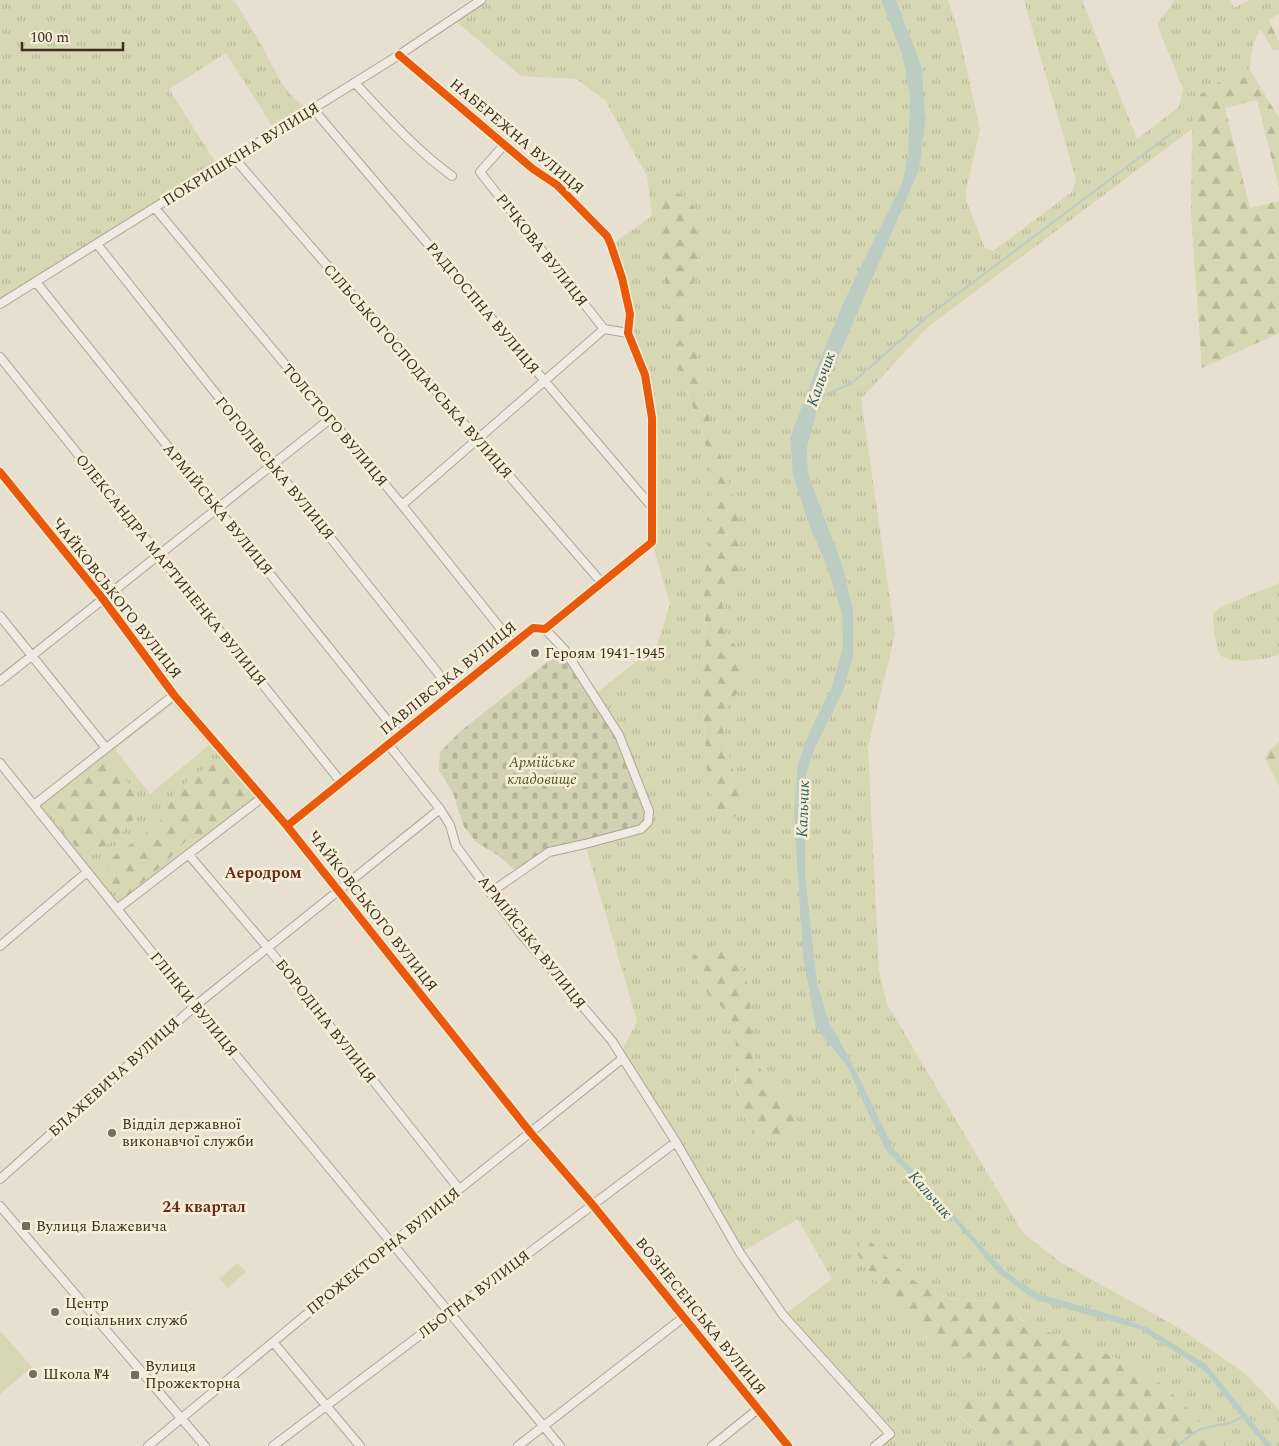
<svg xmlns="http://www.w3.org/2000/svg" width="1279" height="1446" font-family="Spectral,serif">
  <defs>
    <pattern id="grass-tufts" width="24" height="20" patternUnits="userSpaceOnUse" patternTransform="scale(1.25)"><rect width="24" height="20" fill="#d6d7b3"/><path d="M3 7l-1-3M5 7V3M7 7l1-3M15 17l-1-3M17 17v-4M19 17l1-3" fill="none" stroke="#b9b99a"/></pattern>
    <pattern id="forest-firs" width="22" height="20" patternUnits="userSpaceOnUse" patternTransform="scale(1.25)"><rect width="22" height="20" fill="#d6d7b3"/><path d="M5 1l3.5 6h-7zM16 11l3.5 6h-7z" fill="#b9b99a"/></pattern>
    <pattern id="cemetery-stones" width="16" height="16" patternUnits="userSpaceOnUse" patternTransform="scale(1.25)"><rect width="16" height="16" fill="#d1d1b3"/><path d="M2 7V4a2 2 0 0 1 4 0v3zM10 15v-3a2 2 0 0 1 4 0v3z" fill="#b4b49a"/></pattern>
  </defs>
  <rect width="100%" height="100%" fill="#e7e0d1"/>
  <path fill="url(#grass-tufts)" fill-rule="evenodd" d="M0,0H234L257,37L280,80L290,94L309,111L276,132L226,53L169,89L219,168L0,304Z
    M481,0H881L902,54L910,96L908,153L903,181L845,299L810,384L790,438L842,614L843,647L832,686L809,733L798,763L803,956L830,1046L848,1067L858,1091L885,1149L957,1224L997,1272L1029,1296L1139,1329L1196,1365L1206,1373L1265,1446H1225L1177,1398L1157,1381L1129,1364L1095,1349L1026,1324L1019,1316L1016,1306L1000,1296C972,1306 942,1299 917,1284C911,1279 905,1273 899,1269C887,1264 872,1263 860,1259C879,1285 925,1344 953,1355C970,1361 989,1351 1004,1366C1016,1377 1009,1388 999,1398H983L973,1394L958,1396C940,1419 998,1442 1015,1446H875L889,1434L783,1315L832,1279L798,1219L740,1253L620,1055L637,1021L585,844L594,695L657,645L670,604L652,542V418L645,375L628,333L630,314L611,245L652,216L647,176L605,100L576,79L521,76L453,19ZM670,191L687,197L701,248L690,302V325L710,420L735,503V580L723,600L721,615L725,632L745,658L732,699L724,711L722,725L730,762L735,774L743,784L722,816L716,810L711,800L705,745L703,707V665L706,640L704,618L705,572L709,552L712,480L709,455L687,393L669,310L655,209ZM743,971L750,1002V1023L755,1059L763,1074L786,1096L735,1082C736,1063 740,1037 731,1019C726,1007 713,998 704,990Z
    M896,0H948L958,30L980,130L966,190V200L985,248L993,251L1072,192L1076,180L1024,0H1082L1137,139L1179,107L1183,89L1157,24L1175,0H1230L1234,8L1250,0H1279V14C1255,25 1252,45 1250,70L1231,74L1200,95L1192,129L928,327L861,399L895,634L868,747L879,971L887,1004L1023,1233L1060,1262L1179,1328L1246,1374L1279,1410V1446H1272L1207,1365L1116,1316L1037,1293L1004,1270L894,1149L849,1057L829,1022L817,983L805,873L806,776L814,750L843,691L853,657V609L843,567L808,473L807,448L819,402L919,170L922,67Z
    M1279,583V655C1267,659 1227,666 1220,654C1217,649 1216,640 1215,635C1214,628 1211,618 1215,612C1220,605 1268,589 1279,583Z
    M174,698L260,797L118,907L36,806ZM173,704L209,745L150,794L115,749Z"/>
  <path fill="url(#forest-firs)" d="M1268,19L1279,41V50H1273L1260,28Z
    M1250,70L1279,118V188L1257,100L1225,108L1250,208L1279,201V333L1202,368L1191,215L1192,129L1200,95L1231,74Z
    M670,191L687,197L694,206L700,229L701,248L690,302V325L710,420L735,503L739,536V567L735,580L723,600L721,615L725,632L745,658L747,669L743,685L724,711L722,725L730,762L735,774L743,784L747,796L745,808L739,815L730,818L722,816L716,810L711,800L707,771L703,707V665L706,640L703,592L705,572L709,552L712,480L709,455L678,365L673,341L655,209L657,199L664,192Z
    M1279,742V786L1265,758L1267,753Z
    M104,761C115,762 120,773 126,780C132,787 139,794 140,803C140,820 103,855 86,852C76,850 69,839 64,832C58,824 52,818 51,808L65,790Z
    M220,761L225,764L232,771L242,786L245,794L241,806L208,831L186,841L165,863L130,893L124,896C114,889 103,876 109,863C116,850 134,844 145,834C150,828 157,824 162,819C167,813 167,804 171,798C179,788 208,762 220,761Z
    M714,945C718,947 724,949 728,951C757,973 748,1025 755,1057C761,1081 792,1094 796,1111C800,1126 791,1135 781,1143C766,1141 757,1137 749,1125C726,1094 742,1065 734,1032C733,1027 733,1021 730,1017C720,1000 689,984 692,962C693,950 704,947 714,945Z
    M866,1241L871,1242C896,1266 924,1297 960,1300C967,1301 973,1301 980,1301C990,1301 1000,1293 1009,1299C1016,1303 1016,1309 1018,1315C1020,1319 1023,1322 1026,1324L1095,1349L1129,1364L1157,1381L1177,1398L1225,1446H1015C1009,1444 1002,1443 996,1441C986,1436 933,1407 961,1394C969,1391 976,1396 983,1398C989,1399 994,1398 999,1398C1009,1388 1016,1377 1004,1366C989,1351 970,1361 953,1355C925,1344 879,1285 860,1259C857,1252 856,1248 861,1242Z"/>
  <path fill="url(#cemetery-stones)" d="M564,649L619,735L649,811L641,829L549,852L519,874L499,856L476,842L464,827L453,793L439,770L440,752L462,730Z"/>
  <path fill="#d6d7b3" d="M238,1263L246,1272L228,1288L219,1278Z
    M0,1331L32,1367L0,1394Z"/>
  <path fill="#bcccc2" d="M881,0H896L922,67L925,122L919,170L819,402L807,448L808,473L843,567L853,609V657L843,691L814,750L806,776L805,873L817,983L829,1022L849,1057L894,1149L1004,1270L1037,1293L1116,1316L1148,1328L1207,1365L1272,1446H1265L1206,1373L1196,1365L1139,1329L1039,1301L1029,1296L997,1272L957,1224L885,1149L858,1091L848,1067L816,1028L803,956L794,813L798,763L809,733L832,686L843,647L842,614L828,569L807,519L793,475L790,438L810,384L845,299L903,181L908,153L910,96L902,54Z"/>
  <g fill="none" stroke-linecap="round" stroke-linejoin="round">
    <path stroke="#bcccc2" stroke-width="2" d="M821,397L852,383L928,316L1172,133
      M1177,1446C1184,1440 1191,1434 1199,1430C1214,1423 1232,1427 1243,1415"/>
    <g stroke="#ada599" stroke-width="10">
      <path id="minor" d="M355,83C386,116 415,149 452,176
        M313,109L652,507
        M504,145L480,172L604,329
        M234,158L602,583
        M155,208L402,505L513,644
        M97,244L453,692
        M36,282L399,735
        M0,304L399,55L481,0
        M604,329L628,333
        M0,357L341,782
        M0,472L103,599L174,695L287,826L530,1132L592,1204L788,1446
        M402,505L604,329
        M0,616L106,748
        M0,681L330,419
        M388,744L440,809L450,825L456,846L521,934L612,1041L676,1142L740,1253L783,1315L890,1434L875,1446
        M0,763L195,1006L560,1446
        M34,805L174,695
        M287,826L533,628L545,629L652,542V418L645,375L628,333L630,314L622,278L611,245L607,236L557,185L533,169L399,55
        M189,855L268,948L459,1189
        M491,892L549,852L585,844L641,829L648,822L649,811L619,735L564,649L545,629
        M117,909L263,797
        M0,946L87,872
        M0,1179L195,1006L440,809
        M0,1206L205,1446
        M273,1342L360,1446
        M148,1446L391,1244L622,1059
        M273,1446L676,1142
        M518,1446L684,1317
        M712,1446L758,1409"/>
    </g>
    <use href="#minor" stroke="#efebe3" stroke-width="8"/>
    <g stroke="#f7eed8" stroke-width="11">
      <path id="cycleway" d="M0,472L103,599L174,695L287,826L530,1132L592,1204L788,1446
        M287,826L533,628L545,629L652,542V418L645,375L628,333L630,314L622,278L611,245L607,236L557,185L533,169L399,55"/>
    </g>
    <use href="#cycleway" stroke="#e8590c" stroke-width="8"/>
  </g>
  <g fill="#786c5e" stroke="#f7eed8" stroke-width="2">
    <circle cx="535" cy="653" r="5"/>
    <circle cx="112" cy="1133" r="5"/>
    <rect x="21" y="1221" width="10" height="10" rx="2.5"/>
    <circle cx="55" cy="1312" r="5"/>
    <circle cx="33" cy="1374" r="5"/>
    <rect x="130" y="1370" width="10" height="10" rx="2.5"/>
  </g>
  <g text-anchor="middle" stroke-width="5" stroke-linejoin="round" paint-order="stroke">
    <g font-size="15" fill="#3d2e20" stroke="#f7eed8">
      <text transform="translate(517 136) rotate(40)" y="5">НАБЕРЕЖНА ВУЛИЦЯ</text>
      <text transform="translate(241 154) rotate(-32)" y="5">ПОКРИШКІНА ВУЛИЦЯ</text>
      <text transform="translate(542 250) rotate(52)" y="5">РІЧКОВА ВУЛИЦЯ</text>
      <text transform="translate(483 308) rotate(50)" y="5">РАДГОСПНА ВУЛИЦЯ</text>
      <text transform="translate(418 371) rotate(49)" y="5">СІЛЬСЬКОГОСПОДАРСЬКА ВУЛИЦЯ</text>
      <text transform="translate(335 425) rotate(50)" y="5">ТОЛСТОГО ВУЛИЦЯ</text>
      <text transform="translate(275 468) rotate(51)" y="5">ГОГОЛІВСЬКА ВУЛИЦЯ</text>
      <text transform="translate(218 509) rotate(51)" y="5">АРМІЙСЬКА ВУЛИЦЯ</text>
      <text transform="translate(171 570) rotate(51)" y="5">ОЛЕКСАНДРА МАРТИНЕНКА ВУЛИЦЯ</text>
      <text transform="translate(117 598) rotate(52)" y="5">ЧАЙКОВСЬКОГО ВУЛИЦЯ</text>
      <text transform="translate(448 678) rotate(-39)" y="5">ПАВЛІВСЬКА ВУЛИЦЯ</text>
      <text transform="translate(373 911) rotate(52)" y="5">ЧАЙКОВСЬКОГО ВУЛИЦЯ</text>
      <text transform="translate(532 942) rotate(52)" y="5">АРМІЙСЬКА ВУЛИЦЯ</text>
      <text transform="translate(194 1004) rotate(51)" y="5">ГЛІНКИ ВУЛИЦЯ</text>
      <text transform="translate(326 1021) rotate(52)" y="5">БОРОДІНА ВУЛИЦЯ</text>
      <text transform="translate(114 1077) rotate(-42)" y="5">БЛАЖЕВИЧА ВУЛИЦЯ</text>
      <text transform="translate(383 1251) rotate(-39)" y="5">ПРОЖЕКТОРНА ВУЛИЦЯ</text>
      <text transform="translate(474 1294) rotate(-37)" y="5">ЛЬОТНА ВУЛИЦЯ</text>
      <text transform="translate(701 1316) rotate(51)" y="5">ВОЗНЕСЕНСЬКА ВУЛИЦЯ</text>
    </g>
    <g font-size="15" fill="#3d2e20" stroke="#f7eed8" text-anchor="start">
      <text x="545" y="658">Героям 1941-1945</text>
      <text x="122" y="1129">Відділ державної<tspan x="122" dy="17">виконавчої служби</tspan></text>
      <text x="36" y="1231">Вулиця Блажевича</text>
      <text x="65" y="1308">Центр<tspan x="65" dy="17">соціальних служб</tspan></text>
      <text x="145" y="1371">Вулиця<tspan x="145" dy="17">Прожекторна</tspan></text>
      <text x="43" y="1379">Школа №4</text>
    </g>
    <g font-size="15" font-style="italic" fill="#4d5a26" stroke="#f7eed8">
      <text x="542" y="767">Армійське<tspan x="542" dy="17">кладовище</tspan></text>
    </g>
    <g font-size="16" font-style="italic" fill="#2f5d5a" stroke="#f7eed8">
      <text transform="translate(820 379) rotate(-70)" y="6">Кальчик</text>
      <text transform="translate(802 809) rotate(-88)" y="6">Кальчик</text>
      <text transform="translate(931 1194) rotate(49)" y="6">Кальчик</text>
    </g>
    <g font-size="16" font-weight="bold" fill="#6b2e1e" stroke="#f7eed8">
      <text x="263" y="878">Аеродром</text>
      <text x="204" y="1212">24 квартал</text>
    </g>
  </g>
  <path d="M22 42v8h101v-8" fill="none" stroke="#3d2e20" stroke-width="2.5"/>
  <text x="30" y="42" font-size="15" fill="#3d2e20" stroke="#f7eed8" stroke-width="4" paint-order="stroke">100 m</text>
</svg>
